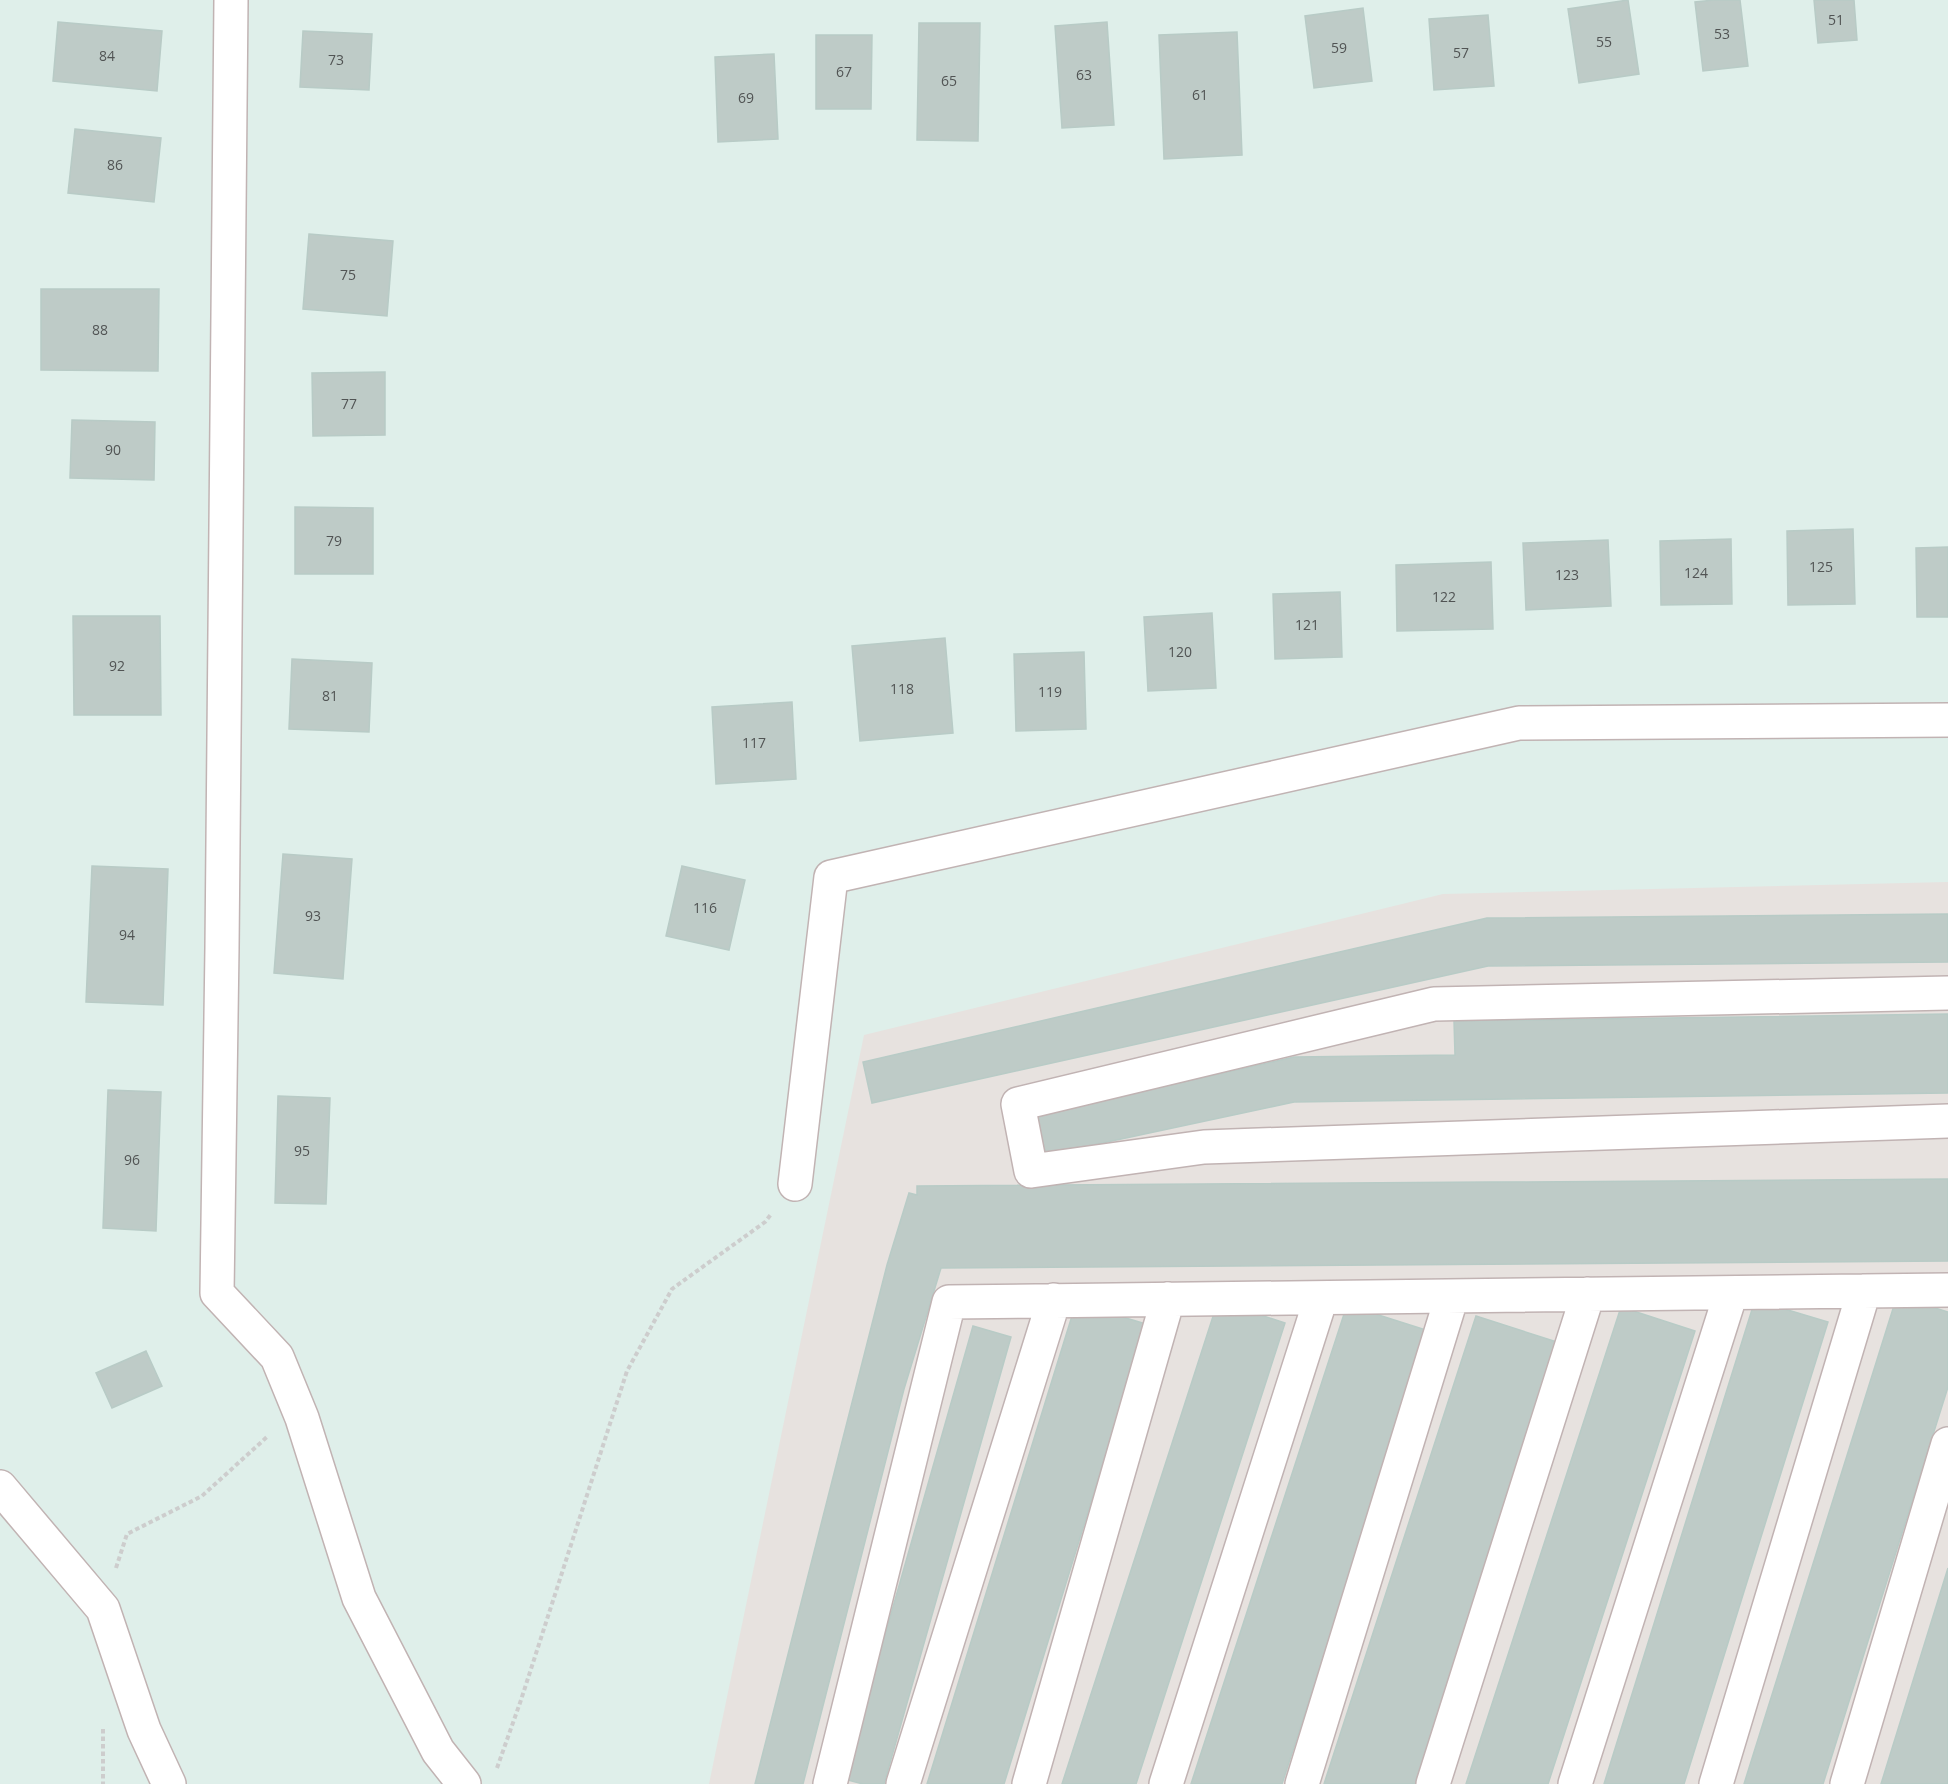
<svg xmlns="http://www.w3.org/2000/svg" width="1948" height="1784" font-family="'Open Sans',sans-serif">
  <rect width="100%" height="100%" fill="#dfefea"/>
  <path fill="#e7e2df" d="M1948,882V1784H709L864,1035L1443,894Z"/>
  <path fill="#becbc7" stroke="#b8cbc6" stroke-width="1.5" d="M1628,0L1639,74L1579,83L1568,9Z
    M1714,0H1740L1748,66L1703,71L1695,2Z
    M1814,0H1854L1857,40L1818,43Z
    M1363,8L1372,81L1314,88L1305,16Z
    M1488,15L1494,86L1434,90L1429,19Z
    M58,22L162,31L157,91L53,81Z
    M1107,22L1114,125L1062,128L1055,26Z
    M919,23H980L978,141L917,140Z
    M303,31L372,34L369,90L300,87Z
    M1237,32L1242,155L1164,159L1159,35Z
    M816,35H872L871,109H816Z
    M774,54L778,139L718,142L715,57Z
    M75,129L161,138L154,202L68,193Z
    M309,234L393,241L387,316L303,309Z
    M41,289H159L158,371L41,370Z
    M385,372V435L313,436L312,373Z
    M72,420L155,422L154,480L70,478Z
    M295,507L373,508V574H295Z
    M1853,529L1855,604L1788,605L1787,531Z
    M1731,539L1732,604L1661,605L1660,541Z
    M1608,540L1611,606L1526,610L1523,543Z
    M1948,547V617H1917L1916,548Z
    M1491,562L1493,629L1397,631L1396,565Z
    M1340,592L1342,657L1275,659L1273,594Z
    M1212,613L1216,688L1148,691L1144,617Z
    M73,616H160L161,715H74Z
    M945,638L953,733L860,741L852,646Z
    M1084,652L1086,729L1016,731L1014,654Z
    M292,659L372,663L369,732L289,729Z
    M792,702L796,779L716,784L712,707Z
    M283,854L352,859L343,979L274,973Z
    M92,866L168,869L163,1005L86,1002Z
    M682,866L745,880L729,950L666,936Z
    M1948,914V962L1488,966L872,1103L863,1062L1487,918Z
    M1948,1014V1093L1294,1102L1046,1155L1036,1115L1294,1057L1455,1055L1454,1021Z
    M108,1090L161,1092L156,1231L103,1228Z
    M278,1096L330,1098L326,1204L275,1203Z
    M1948,1179V1261L941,1268L904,1389L803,1784H755L887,1265L909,1193L917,1195V1186Z
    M1897,1296L1948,1312V1387L1823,1784H1744Z
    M1755,1300L1828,1322L1684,1784H1604Z
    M1218,1301L1285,1323L1136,1784H1062Z
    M1076,1303L1146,1324L1004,1784H927Z
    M1347,1305L1429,1331L1282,1784H1191Z
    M1621,1307L1695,1331L1548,1784H1466Z
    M1476,1316L1560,1343L1417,1784H1324Z
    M973,1326L1011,1337L884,1784H863L844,1779Z
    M146,1351L162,1386L112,1408L96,1373Z
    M1948,1568V1784H1881Z"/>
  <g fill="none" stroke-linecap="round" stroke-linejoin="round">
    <g stroke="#c1b3b3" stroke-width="36">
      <path id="minor" d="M231,0L222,948L217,1293L277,1357L302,1418L359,1598L438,1751L464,1784
        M1948,993L1434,1004L1018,1104L1031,1171L1204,1147L1948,1121
        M795,1184L831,877L1519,723L1948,720
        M0,1487L103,1609L144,1730L169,1784
        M830,1784L949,1302L1948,1290
        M903,1784L1054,1300
        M1029,1784L1168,1299
        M1166,1784L1321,1298
        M1302,1784L1452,1296
        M1433,1784L1588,1294
        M1575,1784L1731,1293
        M1716,1784L1864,1291
        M1847,1784L1948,1444"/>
    </g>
    <path stroke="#cdcdcd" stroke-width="4" stroke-dasharray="4.5 3" stroke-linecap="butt" d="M116,1568L127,1534L202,1496L268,1436
      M103,1729V1784
      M497,1768L521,1700L627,1371L672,1289L765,1222L772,1213"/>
    <use href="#minor" stroke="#fff" stroke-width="33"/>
  </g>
  <g text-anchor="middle" stroke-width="5" stroke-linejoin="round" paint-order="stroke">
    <g font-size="14" fill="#515454">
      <text x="1836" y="25">51</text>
      <text x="1722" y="39">53</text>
      <text x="1604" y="47">55</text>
      <text x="1339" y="53">59</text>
      <text x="1461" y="58">57</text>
      <text x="107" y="61">84</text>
      <text x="336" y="65">73</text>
      <text x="844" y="77">67</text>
      <text x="1084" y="80">63</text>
      <text x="949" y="86">65</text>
      <text x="1200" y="100">61</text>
      <text x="746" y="103">69</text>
      <text x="115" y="170">86</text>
      <text x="348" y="280">75</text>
      <text x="100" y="335">88</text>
      <text x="349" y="409">77</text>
      <text x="113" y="455">90</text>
      <text x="334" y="546">79</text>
      <text x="1821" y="572">125</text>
      <text x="1696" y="578">124</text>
      <text x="1567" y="580">123</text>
      <text x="1444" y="602">122</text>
      <text x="1307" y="630">121</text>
      <text x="1180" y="657">120</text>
      <text x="117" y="671">92</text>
      <text x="902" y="694">118</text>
      <text x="1050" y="697">119</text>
      <text x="330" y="701">81</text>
      <text x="754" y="748">117</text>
      <text x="705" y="913">116</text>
      <text x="313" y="921">93</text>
      <text x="127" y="940">94</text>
      <text x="302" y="1156">95</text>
      <text x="132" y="1165">96</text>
    </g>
  </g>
</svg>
